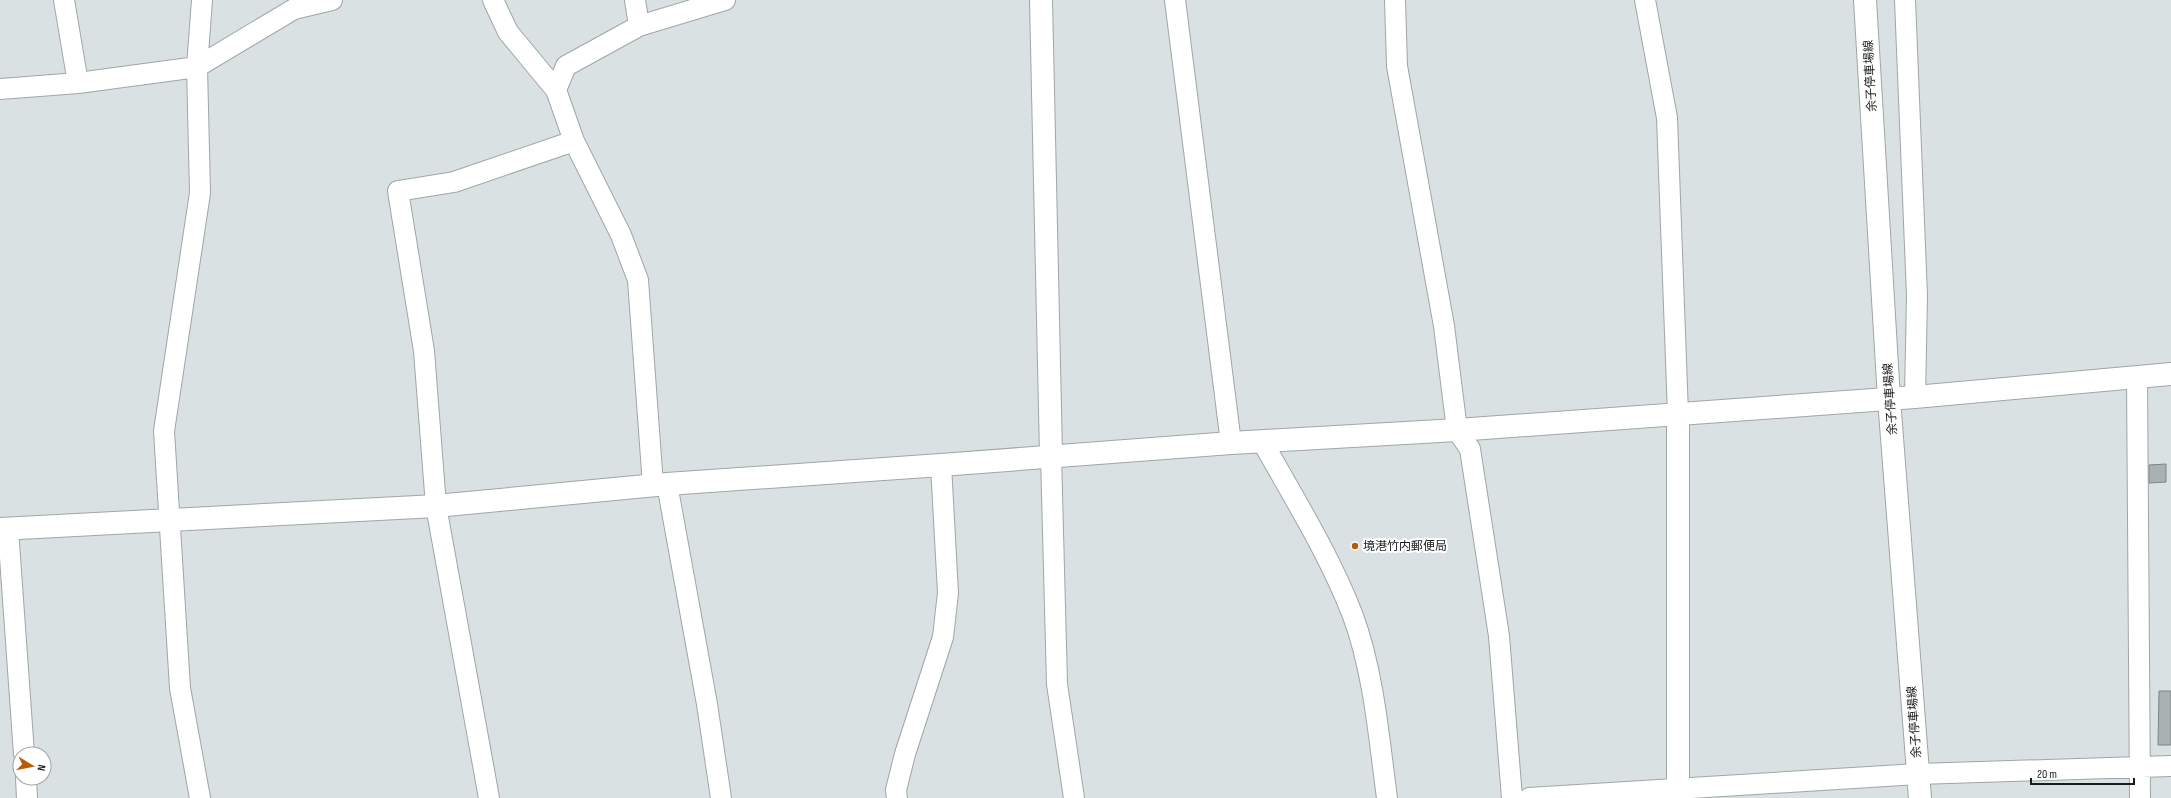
<svg xmlns="http://www.w3.org/2000/svg" width="2171" height="798" font-family="'Sofia Sans Condensed','Noto Sans JP',sans-serif">
  <rect width="100%" height="100%" fill="#dae1e2"/>
  <path fill="#aab1b1" stroke="#7d8484" d="M2166,464V482L2149,483V465Z
    M2159,691H2171V745H2158Z"/>
  <g fill="none" stroke-linecap="round" stroke-linejoin="round">
    <g stroke="#a0a6a7" stroke-width="22">
      <path id="lane" d="M64,0L78,83
        M493,0L508,32L556,90
        M635,0L639,26
        M1175,0L1231,443
        M1395,0L1397,66L1444,326L1457,430L1470,449L1499,636L1512,798
        M1645,0L1667,118L1678,414
        M1905,0L1917,296L1915,397
        M0,89L78,83L197,67L294,9L332,0
        M2137,377L2140,798
        M1262,441C1294,498 1330,556 1353,616C1374,673 1379,739 1387,798
        M1051,455L1057,684L1074,798
        M667,484L707,704L721,798
        M653,485L638,280L621,235L574,141L556,90L566,66L639,26L725,0
        M8,529L24,754
        M26,778L27,798
        M200,798L180,688L164,431L200,193L197,67L202,0
        M489,798L436,506L424,351L398,191L454,182L574,141
        M897,798L896,790L905,754L943,637L948,593L941,465
        M1529,798L1918,774L2171,766"/>
    </g>
    <g stroke="#a0a6a7" stroke-width="24">
      <path id="street" d="M1041,0L1051,455
        M1678,798V414"/>
    </g>
    <g stroke="#a0a6a7" stroke-width="24">
      <path id="secondary" d="M1865,0L1889,399L1920,798
        M0,529L436,506L667,484L941,465L1231,443L1457,430L1915,397L2171,374"/>
    </g>
    <use href="#lane" stroke="#fff" stroke-width="20"/>
    <use href="#street" stroke="#fff" stroke-width="22"/>
    <use href="#secondary" stroke="#fff" stroke-width="22"/>
  </g>
  <circle fill="#b75c00" stroke="#fff" stroke-width="1.5" cx="1355" cy="546" r="4"/>
  <g text-anchor="middle" stroke-width="4" stroke-linejoin="round" paint-order="stroke">
    <g font-size="12" fill="#1a1d1d" stroke="#fff">
      <text transform="translate(1870 76) rotate(-93)" y="4">余子停車場線</text>
      <text transform="translate(1890 399) rotate(-94)" y="4">余子停車場線</text>
      <text transform="translate(1914 722) rotate(-94)" y="4">余子停車場線</text>
    </g>
    <g font-size="12" fill="#1a1d1d" stroke="#fff" text-anchor="start">
      <text x="1363" y="550">境港竹内郵便局</text>
    </g>
  </g>
  <g transform="translate(32 766) rotate(100)"><circle r="19" fill="#ffffff" stroke="#a3a5a5"/>
  <path d="M0-3L7 15L0 10L-7 15Z" fill="#b75c00"/>
  <text y="-6" font-size="11" font-weight="bold" text-anchor="middle" fill="#1a1d1d">N</text>
  </g>
  <path d="M2031 778v6h103v-6" fill="none" stroke="#1a1d1d" stroke-width="2"/>
  <text x="2037" y="778" font-size="12" fill="#1a1d1d" stroke="#ffffff" stroke-width="3" paint-order="stroke">20 m</text>
</svg>
